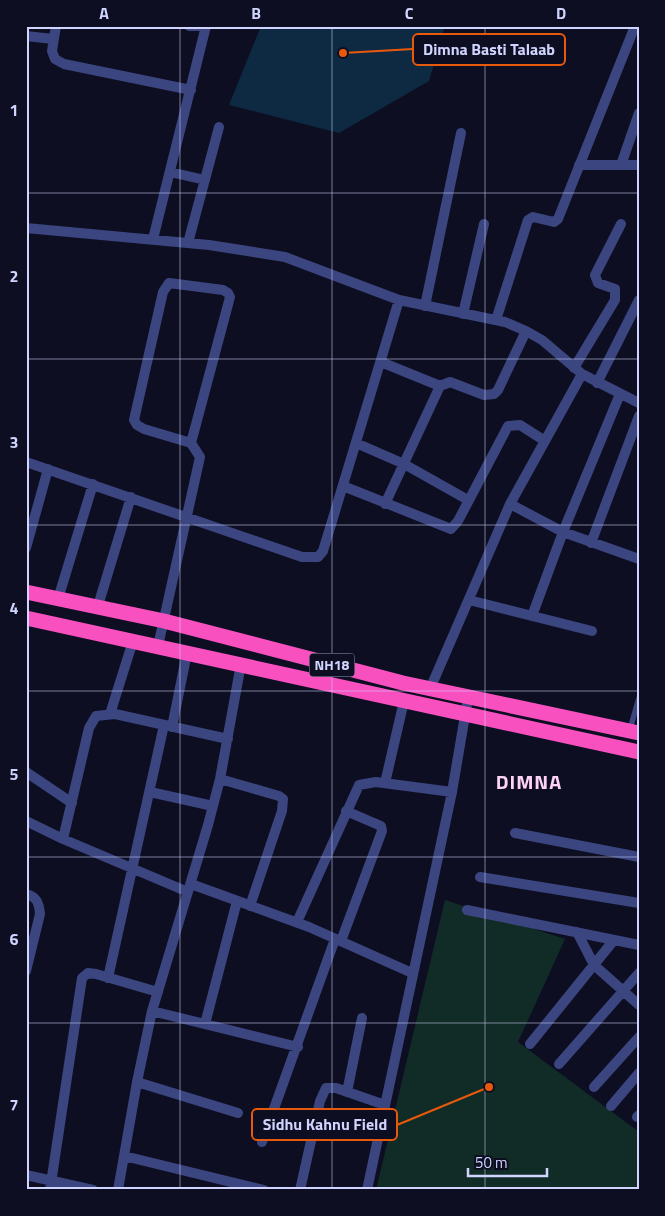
<svg xmlns="http://www.w3.org/2000/svg" width="665" height="1216" font-family="'Titillium Web',sans-serif">
  <rect width="100%" height="100%" fill="#0e0e22"/>
  <path fill="#112c26" d="M445,900L565,939L518,1042L639,1132V1190H376Z"/>
  <path fill="#0d2a42" d="M261,26H445L429,81L339,133L229,105Z"/>
  <g fill="none" stroke-linecap="round" stroke-linejoin="round">
    <path stroke="#3b457f" stroke-width="5.5" d="M630,729L639,698"/>
    <path stroke="#3b457f" stroke-width="10" d="M56,26L52,51L55,59L64,64L191,90
      M189,26H204
      M26,36L53,39
      M579,165H639
      M621,165L639,113
      M170,172L205,180
      M26,228L209,245L285,257L399,300L505,322L526,331L542,340L582,374L639,403
      M153,239L206,26
      M188,243L219,127
      M425,306L461,133
      M463,314L484,224
      M496,320L528,220L533,217L554,222L558,219L635,26
      M381,362L440,386
      M574,368L615,300V289L598,283L595,275L621,224
      M597,383L639,300
      M356,443L404,464L468,500
      M26,462L302,557H318L323,551L399,300
      M343,486L451,529L458,521L508,426L520,425L545,441
      M385,504L440,386L450,382L484,395L494,394L498,390L526,331
      M510,504L563,532L639,559
      M591,543L639,416
      M26,548L48,469
      M58,599L93,484
      M469,600L592,631
      M97,609L131,497
      M532,616L563,532L620,394
      M158,646L200,457L191,443L144,429L137,425L134,420L163,292L169,283L223,290L228,293L230,297L191,443
      M430,689L510,504L582,374
      M110,714L133,641
      M172,727L187,653
      M26,772L72,803
      M220,779L279,796L283,799L282,811L250,906
      M385,783L404,701
      M150,792L213,806
      M26,821L63,839L188,892
      M515,833L639,857
      M63,839L89,728L96,716L115,714L228,739
      M480,877L639,903
      M191,884L309,927L412,973
      M26,894C37,897 39,903 40,914L26,971
      M467,910L639,945
      M297,922L359,785L376,782L452,792
      M577,932L594,965L639,1005
      M341,941L382,831L381,826L346,811
      M108,978L164,725
      M152,1011L298,1047
      M205,1024L237,901
      M530,1044L614,940
      M559,1064L639,973
      M137,1082L238,1113
      M594,1087L639,1037
      M347,1092L362,1018
      M611,1106L639,1073
      M637,1117L639,1115
      M262,1142L335,939
      M124,1156L264,1190
      M26,1175L93,1190
      M50,1190L82,978L88,973L96,974L158,992
      M118,1190L137,1082L152,1011L208,825L220,779L241,664
      M300,1190L320,1101L326,1088H336L385,1105
      M367,1190L452,792L468,698"/>
    <path stroke="#f950c0" stroke-width="15" d="M26,592L164,621L403,683L639,733
      M26,618L639,752"/>
  </g>
  <path fill="none" stroke="#d0d4fe" stroke-width="1" stroke-opacity="0.55" d="M180,26V1190M332,26V1190M485,26V1190M26,193H639M26,359H639M26,525H639M26,691H639M26,857H639M26,1023H639"/>
  <g text-anchor="middle" stroke-width="4.5" stroke-linejoin="round" paint-order="stroke">
    <rect fill="#0e0e22" stroke="#9699bc" stroke-width="1" x="309.5" y="653.5" width="45" height="23" rx="4"/>
    <g font-size="14" font-weight="bold" fill="#d0d4fe">
      <text x="332" y="670">NH18</text>
    </g>
    <g font-size="20" font-weight="bold" letter-spacing="1" fill="#fed2f6" stroke="#0e0e22">
      <text x="529" y="789">DIMNA</text>
    </g>
  </g>
  <path fill="none" stroke="#e8590c" stroke-width="2" d="M343 53L413 49M489 1087L397 1125"/>
  <g fill="#e8590c" stroke="#0e0e22" stroke-width="2">
    <circle cx="343" cy="53" r="5"/>
    <circle cx="489" cy="1087" r="5"/>
  </g>
  <g fill="#0e0e22" stroke="#e8590c" stroke-width="2">
    <rect x="413" y="34" width="152" height="31" rx="5"/>
    <rect x="252" y="1109" width="145" height="31" rx="5"/>
  </g>
  <g font-size="16" text-anchor="middle" font-weight="bold" fill="#d0d4fe">
    <text x="489" y="55">Dimna Basti Talaab</text>
    <text x="325" y="1130">Sidhu Kahnu Field</text>
  </g>
  <rect width="665" height="1216" fill="none" stroke="#0e0e22" stroke-width="55"/>
  <path d="M468 1168v8h79v-8" fill="none" stroke="#d0d4fe" stroke-width="2.5"/>
  <text x="475" y="1168" font-size="15" fill="#d0d4fe" stroke="#0e0e22" stroke-width="4" paint-order="stroke">50 m</text>
  <rect x="28" y="28" width="610" height="1160" fill="none" stroke="#d0d4fe" stroke-width="2"/>
  <g font-size="16" text-anchor="middle" font-weight="bold" fill="#d0d4fe">
    <text x="104" y="19">A</text>
    <text x="256" y="19">B</text>
    <text x="409" y="19">C</text>
    <text x="561" y="19">D</text>
    <text x="14" y="116">1</text>
    <text x="14" y="282">2</text>
    <text x="14" y="448">3</text>
    <text x="14" y="614">4</text>
    <text x="14" y="780">5</text>
    <text x="14" y="945">6</text>
    <text x="14" y="1111">7</text>
  </g>
</svg>
